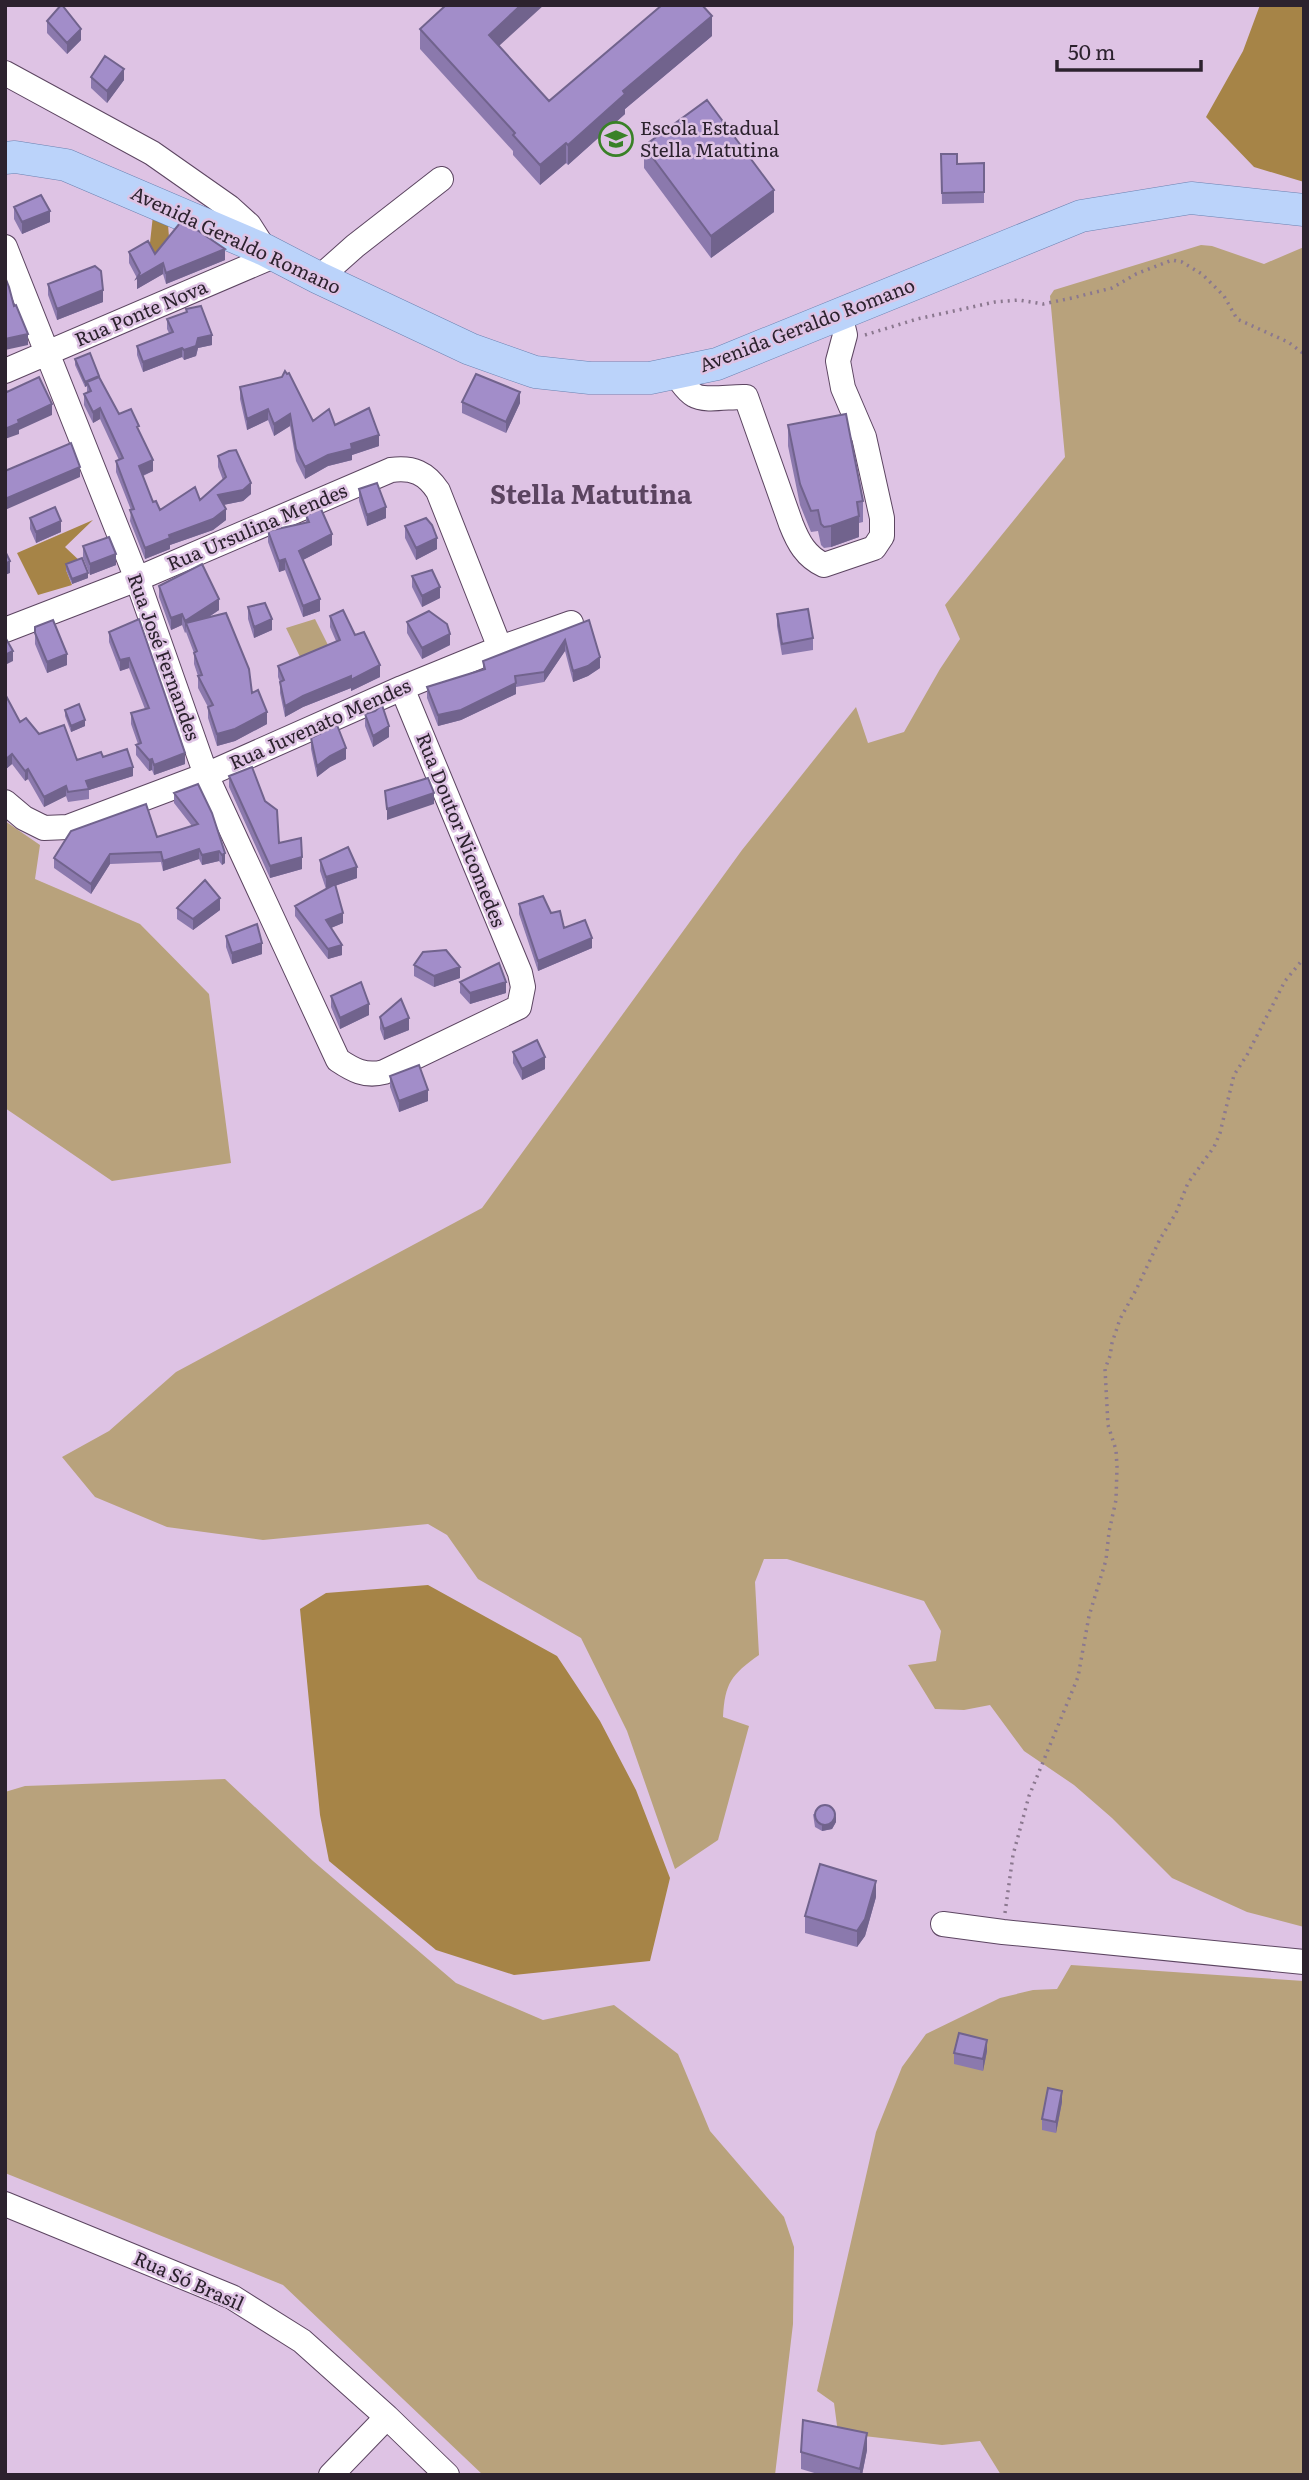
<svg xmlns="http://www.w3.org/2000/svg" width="1309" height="2480" font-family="Literata,serif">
  <rect width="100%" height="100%" fill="#dec3e4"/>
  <path fill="#b8a27c" d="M1201,245L1212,246L1264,264L1304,247V1927L1247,1912L1172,1878L1112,1818L1074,1785L1024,1751L990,1705L964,1710L935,1709L908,1665L936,1661L941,1631L924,1601L787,1559H764L755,1582L759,1655C731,1675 725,1683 723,1717L749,1726L718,1840L675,1869L627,1731L581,1638L478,1579L447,1535L428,1524L263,1540L167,1527L95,1497L62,1457L109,1431L176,1372L482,1208L742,850L856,707L868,743L904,732L940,669L960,639L945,605L1065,457L1050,296L1054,290Z
    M315,619L331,651L301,659L286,628Z
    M5,821L40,845L35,879L140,924L209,994L231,1163L112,1181L5,1108Z
    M225,1779L313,1861L456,1983L543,2020L614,2005L678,2054L710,2131L784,2217L794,2247L793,2324L775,2475H483L283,2285L5,2173V1792L25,1786Z
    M1071,1965L1304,1981V2475H1001L980,2441L942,2445L838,2433L834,2403L817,2391L876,2132L902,2067L926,2034L1000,1998L1033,1990L1057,1989Z"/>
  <path fill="#a68447" d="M1260,5H1304V182L1254,167L1206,117L1243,51Z
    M154,206L167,213L169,237L157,254L149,252Z
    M93,520L65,547L82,563L66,570L72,585L38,595L17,553Z
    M428,1585L557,1656L600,1721L636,1790L670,1878L650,1961L514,1975L436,1950L329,1861L320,1815L300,1609L326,1593Z"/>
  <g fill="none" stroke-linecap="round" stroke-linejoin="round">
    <g stroke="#5c4561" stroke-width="26">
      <path id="minor" d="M5,73L152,153L229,207L249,225L265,250
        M5,247L137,579L206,775L338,1060C353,1070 365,1077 384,1072L519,1007L523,987L520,973L402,688
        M319,278L355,246L441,179
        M5,371L276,255
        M674,373C680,379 686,391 694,395C705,402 731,396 746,397L791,524C798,542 806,557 824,565L874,548L882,536V518L864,437L843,388L838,361L845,335L840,314
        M5,630L137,579L391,470C413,467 426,473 438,491L500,648
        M5,802L24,818L44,828L68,827L206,775L402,688L500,648L571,623
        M943,1924L1003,1932L1304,1962
        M5,2204L232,2297L302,2341L387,2417L447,2475
        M331,2475L387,2417"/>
    </g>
    <g stroke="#6b82b1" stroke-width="33">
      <path id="major" d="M5,158L15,157L66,165L265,250L319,278L470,349L535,372L590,378H650L717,364L1081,216L1191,198L1304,210"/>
    </g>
    <path stroke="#8b788f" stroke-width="3.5" stroke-dasharray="2 5" stroke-linecap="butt" d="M865,335L917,319L995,302L1019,300L1043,304L1072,298L1112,288L1136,274L1172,260L1182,262L1202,274L1224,296L1237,319L1288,342L1304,354
      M1005,1913L1013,1855L1029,1796L1078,1677L1089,1616L1106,1560L1109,1532L1116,1500L1117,1467L1116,1450L1108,1425L1105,1369L1110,1356L1112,1343L1120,1319L1136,1290L1160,1239L1176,1213L1188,1183L1214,1147L1220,1133L1234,1075L1247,1055L1285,981L1304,958"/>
    <use href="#minor" stroke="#fff" stroke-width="24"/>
    <use href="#major" stroke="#bbd3fa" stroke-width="32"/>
  </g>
  <path fill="#8b79ad" d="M47,21L81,40L67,54L47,33Z
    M420,29L499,46L549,101L712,36L625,109V114L568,165L566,163L540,185L513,155V151L420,49Z
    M91,77L124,80L107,103L91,88Z
    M644,146L774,212L711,258L644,168Z
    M941,154L957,164L984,163V203L942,204Z
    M14,207L50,222L22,234L14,219Z
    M129,252L155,254L225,260L166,284L163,274L137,289V278L129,263Z
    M48,284L103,302L57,320L48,295Z
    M186,309L212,345L198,348L196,356L184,360L182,357L143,372L137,355V346L169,333L167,329V319L186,312Z
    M75,359L99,377L119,414L139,431L153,471L143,476L153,502L160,510L200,500L223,480L218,467V456L251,494L243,501L223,505L226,520L213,530L170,545V549L145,559L130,521L131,510L116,472V461L119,460L100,419L93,423L84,405V394L87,393V386L85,387L75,365Z
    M282,377L313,421L335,425L379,446L352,455V460L328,466L305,479L296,461L290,426L274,436L268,420L247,430L240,399V387Z
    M462,402L520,403L506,433L462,413Z
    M788,425L863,501V522L859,523V537L831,547L824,548L821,545L818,531L811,532L800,505L788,446Z
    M359,489L386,518L367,526L359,501Z
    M306,515L332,545L303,560L320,611L303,617L285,570L279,572L268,542V531L306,522Z
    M30,518L61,532L36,543L30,529Z
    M405,526L437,549L416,560L405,538Z
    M83,546L116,565L90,575L83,558Z
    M66,564L88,578L72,584L66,570Z
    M412,576L440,598L422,607L412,587Z
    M159,586L219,610L209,617L252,693L267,724L235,741L217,746L208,718V707L198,688V676L194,664V653L186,632L185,633L182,625L171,630L159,597Z
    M248,607L272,630L254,638L248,619Z
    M777,614L813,638V650L782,655L777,626Z
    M330,616L355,635L380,677L351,691V688L303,707L285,717L280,693V682L278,677V666L336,641L330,627Z
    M139,619L185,764L154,775L152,770L149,771L136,755V745L138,744L131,724V713L145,709L129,668L120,671L109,642V632Z
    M589,620L600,668L588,676L573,682L565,651L544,682L516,687V694L461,720L438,726L427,698V687L483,670V661Z
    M407,622L450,645L422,659L407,633Z
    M35,627L67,665L47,673L35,644Z
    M5,694L20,722L77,760L103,757L133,776L89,790V799L68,802L66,796L44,807L28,779L25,781L12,764L6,769L5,768Z
    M65,710L85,726L71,732L65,716Z
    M375,711L389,737L373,747L365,726V714Z
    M311,738L346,759L330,767L317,777L311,749Z
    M229,776L279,843L302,869L270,878L229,787Z
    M198,784L225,863L222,865L219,861L202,865L199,859L163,871L161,862L110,864L91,894L54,868V858L157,837L192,826L174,803V793Z
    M320,860L357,878L335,886L343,923L331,928L342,955L328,959L295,916V906L326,889L320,871Z
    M519,904L551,913L564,928L592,948L538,971L519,914Z
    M177,908L220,910L193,930L177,919Z
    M226,936L262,954L232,964L226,947Z
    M414,965L460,978L434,987L414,976Z
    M460,982L506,993L470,1004L460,993Z
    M331,996L369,1015L340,1029L331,1007Z
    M380,1017L409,1030L384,1040L380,1029Z
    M513,1052L545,1069L522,1080L513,1063Z
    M390,1076L428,1101L399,1112L390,1087Z
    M813,1814L836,1822L832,1829L822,1831L815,1827Z
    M876,1897L865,1936L857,1947L805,1933V1916Z
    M987,2051L983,2071L954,2064V2053Z
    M1062,2102L1056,2133L1042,2130V2119Z
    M867,2450L862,2475H821L801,2469V2452Z"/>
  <path fill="#71638d" d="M521,5H544L489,55V35Z
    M712,16V36L625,109V114L568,165V145L623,91Z
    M81,29V40L67,54V43Z
    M124,69V80L107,103V91Z
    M566,143V163L540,185V165Z
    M774,190V212L711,258V236Z
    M50,211V222L22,234V222Z
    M225,249V260L166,284V273Z
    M163,263V274L137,289V278Z
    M103,290V302L57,320V309Z
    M28,334V345L5,350V339Z
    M212,335V345L198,348L196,356L184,360V350L198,338Z
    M182,348V357L143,372V362Z
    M99,376V381L87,382V386L85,387V382Z
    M520,392V403L506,433V422Z
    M52,404V415L19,430V434L5,439V429L18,420Z
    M100,408V419L93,423V412Z
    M268,409V420L247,430V419Z
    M290,414V426L274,436V424Z
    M379,435V446L352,455V460L328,466L305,479V467L328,455L351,444Z
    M153,460V471L139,477V466Z
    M80,467V477L5,510V499Z
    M251,483V494L243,501L218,506V495Z
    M386,507V518L367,526V515Z
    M226,509V520L213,530L170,545V549L145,559V548L169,535Z
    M859,516V537L831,547V526Z
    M61,521V532L36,543V532Z
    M332,534V545L299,562V551Z
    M437,538V549L416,560V548Z
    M116,554V565L90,575V564Z
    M285,559V570L279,572V561Z
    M10,561V573L5,575V564Z
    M88,573V578L72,584V579Z
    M440,587V598L422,607V596Z
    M219,599V610L189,630L186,623L185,633V621Z
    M320,599V611L303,617V606Z
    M182,614V625L171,630V618Z
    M272,619V630L254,638V627Z
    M450,634V645L422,659V648Z
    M565,640V651L544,682V672Z
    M13,651V661L5,665V655Z
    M67,654V665L47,673V662Z
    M600,657V668L588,676L573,682V671Z
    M129,658V668L120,671V660Z
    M380,665V677L351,691V680Z
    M351,676V688L303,707L285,717V706L303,696Z
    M516,683V694L461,720L438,726V715Z
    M267,712V724L235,741L217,746V734Z
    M85,720V726L71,732V726Z
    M389,726V737L373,747V736Z
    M346,748V759L330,767L317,777V766L330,756Z
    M185,753V764L154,775V765Z
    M12,754V764L6,769V759Z
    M152,759V770L149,771V760Z
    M133,767V776L89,790L86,781Z
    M28,769V779L25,781V771Z
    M66,786V796L44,807V797Z
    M434,793V804L387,820V809Z
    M199,849V859L163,871V861Z
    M219,851V861L202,865V855Z
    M225,853V863L222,865V855Z
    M110,854V864L91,894V884Z
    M302,857V869L270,878V866Z
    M357,867V878L326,889V877Z
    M220,898V910L193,930V919Z
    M343,913V923L326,930V920Z
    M592,938V948L538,971V961Z
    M262,943V954L232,964V953Z
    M342,945V955L328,959V949Z
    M460,967V978L434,987V976Z
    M506,982V993L470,1004V993Z
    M369,1004V1015L340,1029V1018Z
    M409,1018V1030L384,1040V1029Z
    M545,1057V1069L522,1080V1069Z
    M428,1090V1101L399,1112V1101Z
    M836,1816V1822L832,1829L822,1831V1825Z
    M876,1881V1897L865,1936L857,1947V1931Z
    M987,2040V2051L983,2071V2059Z
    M1062,2091V2102L1056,2133V2122Z
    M867,2433V2450L862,2475H860V2469Z"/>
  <path fill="#a28dc9" stroke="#71638d" stroke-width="2" d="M61,5H62L81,29L67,43L47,21Z
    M446,5H521L489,35L549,101L662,5H702L712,16L623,91L625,94L568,145L566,143L540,165L513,135L515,133L420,29Z
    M105,56L124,69L107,91L91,77Z
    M707,100L774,190L711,236L644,146Z
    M941,154H957V164L984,163V192L942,193Z
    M41,195L50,211L22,222L14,207Z
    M180,223L197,230L225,249L166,273L163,263L137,278L140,273L129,252L148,241L155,254Z
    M95,266L101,271L103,290L57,309L48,284Z
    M5,277L9,287L14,306L16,305L28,334L5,339Z
    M201,306L212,335L198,338L196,346L184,350L182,348L143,362L137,346L173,332L167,319L187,312L186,309Z
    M90,353L99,376L85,382L75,359Z
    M285,371L287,374L289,373L313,421L329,409L335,425L369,408L379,435L351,444L352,449L328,455L305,467L296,449L290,414L274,424L268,409L247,419L240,387L282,377Z
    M476,374L520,392L506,422L462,402Z
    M39,377L52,404L18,420L19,423L5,429V389L7,392Z
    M99,377L119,414L131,409L139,426L137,427L153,460L139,466L153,502L156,501L160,510L195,487L200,500L226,477L218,456L229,451L236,450L251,483L243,490L218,495L226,509L213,519L169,535L170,538L145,548L130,510L134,509L116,461L123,458L100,408L93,412L84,394L91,391L87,382Z
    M846,414L863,501L857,502L859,516L831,526L824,527L821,524L818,510L811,511L800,484L788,425Z
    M71,443L80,467L5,499V471Z
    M377,483L386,507L367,515L359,489Z
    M55,507L61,521L36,532L30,518Z
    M321,509L332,534L299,551L320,599L303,606L285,559L279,561L268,531L309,522L306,515Z
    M426,518L432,525L437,538L416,548L405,526Z
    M109,537L116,554L90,564L83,546Z
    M5,551L10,561L5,564Z
    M82,558L88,573L72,579L66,564Z
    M202,564L219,599L185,621L182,614L171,618L159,586Z
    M432,570L440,587L422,596L412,576Z
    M265,603L272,619L254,627L248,607Z
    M808,609L813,638L782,644L777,614Z
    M343,610L355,635L364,632L380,665L351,680V676L303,696L285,706L280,682L284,680L278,666L340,640L330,616Z
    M429,611L447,624L450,634L422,648L407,622Z
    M226,613L249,669L252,693L258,690L267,712L235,729L217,734L208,707L213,705L198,676L202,675L194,653L197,651L186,623Z
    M139,619L185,753L154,765L152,759L149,760L136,745L141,743L131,713L149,708L129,658L120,660L109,632Z
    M53,620L67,654L47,662L35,633V627Z
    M589,620L600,657L588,666L573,671L565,640L544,672L515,676L516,683L461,710L438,715L427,687L485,669L483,661Z
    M5,637L13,651L5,655Z
    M5,694L20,722L26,718L39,734L64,725L77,760L101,752L103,757L127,749L133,767L86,781L89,789L68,792L66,786L44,797L28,769L25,771L12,754L6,759L5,758Z
    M79,704L85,720L71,726L65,710Z
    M382,705L389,726L373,736L365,714L375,711Z
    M337,725L346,748L330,756L317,766L311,738Z
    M252,767L265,801L277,810L279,843L301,838L302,857L270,866L229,776Z
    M428,778L434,793L387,809L385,791Z
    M198,784L212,813L225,853L222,855L219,851L202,855L199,849L163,861L161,852L110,854L91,884L54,858L71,831L146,804L157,837L198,824L174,793Z
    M348,847L357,867L326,877L320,860Z
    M205,880L220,898L193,919L177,908Z
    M335,884L343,913L326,920L342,945L328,949L295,906Z
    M543,896L551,913L560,911L564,928L585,920L592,938L538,961L519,904Z
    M257,924L262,943L232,953L226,936Z
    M446,950L460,967L434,976L414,965L423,952Z
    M499,963L506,982L470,993L460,982Z
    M361,982L369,1004L340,1018L331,996Z
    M401,999L409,1018L384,1029L380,1017Z
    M537,1040L545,1057L522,1069L513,1052Z
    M419,1065L428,1090L399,1101L390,1076Z
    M815 1815a10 10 0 1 1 20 0a10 10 0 1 1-20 0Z
    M820,1864L876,1881L865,1919L857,1931L805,1916Z
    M959,2033L987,2040L983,2059L954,2053Z
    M1048,2088L1062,2091L1056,2122L1042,2119Z
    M803,2420L867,2433L860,2469L801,2452Z"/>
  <defs>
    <g id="school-ring" transform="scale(1.75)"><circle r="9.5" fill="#dec3e4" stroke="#398127" stroke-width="1.5"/><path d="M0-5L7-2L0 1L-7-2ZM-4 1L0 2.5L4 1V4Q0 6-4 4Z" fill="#398127"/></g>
  </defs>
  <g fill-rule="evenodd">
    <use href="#school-ring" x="616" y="139"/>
  </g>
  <g text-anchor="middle" stroke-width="5" stroke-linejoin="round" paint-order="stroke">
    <g font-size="19" fill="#2c222e" stroke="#dec3e4" text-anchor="start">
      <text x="640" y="135">Escola Estadual<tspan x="640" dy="22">Stella Matutina</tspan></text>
    </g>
    <g font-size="19" fill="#2c222e" stroke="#dec3e4">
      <text transform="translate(236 240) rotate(25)" y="7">Avenida Geraldo Romano</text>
      <text transform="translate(141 313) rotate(-23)" y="7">Rua Ponte Nova</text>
      <text transform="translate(807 325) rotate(-21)" y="7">Avenida Geraldo Romano</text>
      <text transform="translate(257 527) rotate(-23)" y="7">Rua Ursulina Mendes</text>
      <text transform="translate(164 657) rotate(70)" y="7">Rua José Fernandes</text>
      <text transform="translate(320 724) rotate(-24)" y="7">Rua Juvenato Mendes</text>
      <text transform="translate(461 830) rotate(68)" y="7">Rua Doutor Nicomedes</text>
      <text transform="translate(189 2281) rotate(24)" y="7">Rua Só Brasil</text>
    </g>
    <g font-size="26" font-weight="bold" fill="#5b4460" stroke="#dec3e4">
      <text x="591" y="504">Stella Matutina</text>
    </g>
  </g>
  <rect width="1309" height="2480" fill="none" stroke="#2c222e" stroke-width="14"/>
  <path d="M1057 60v10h144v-10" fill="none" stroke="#2c222e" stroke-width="3.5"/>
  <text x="1068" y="60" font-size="21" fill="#2c222e" stroke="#dec3e4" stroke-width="5" paint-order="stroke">50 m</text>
</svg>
